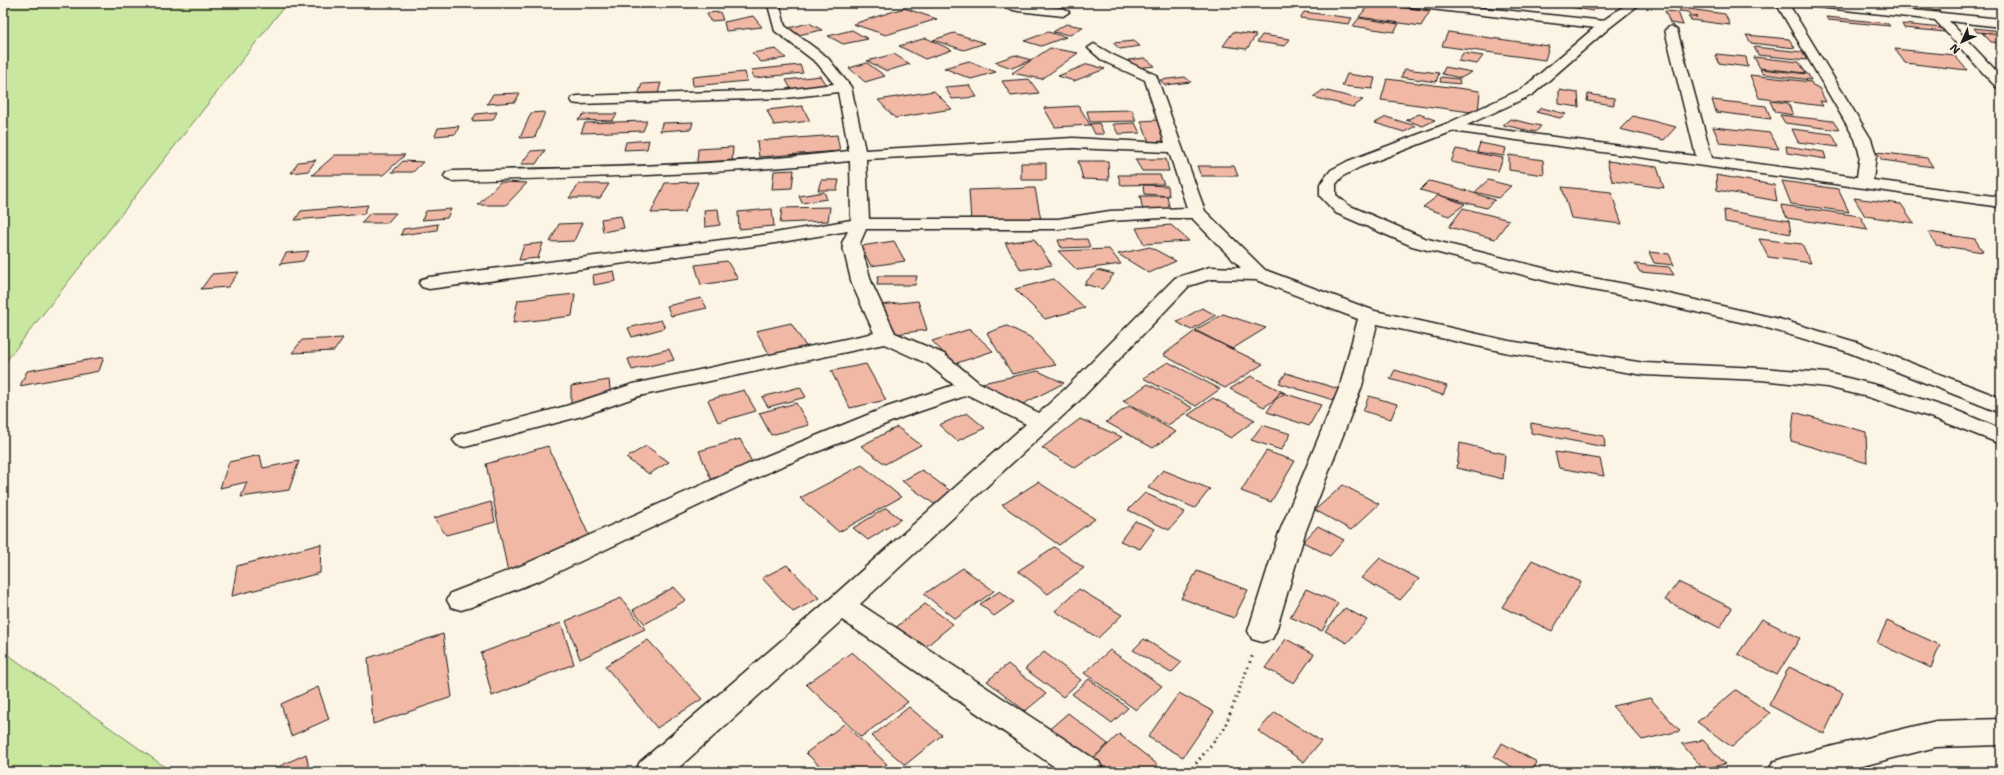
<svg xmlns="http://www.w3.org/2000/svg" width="2004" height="775" font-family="'Shantell Sans',sans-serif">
  <rect width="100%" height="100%" fill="#fcf5e5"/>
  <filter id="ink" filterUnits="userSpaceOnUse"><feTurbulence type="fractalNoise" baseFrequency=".025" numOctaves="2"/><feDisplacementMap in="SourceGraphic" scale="8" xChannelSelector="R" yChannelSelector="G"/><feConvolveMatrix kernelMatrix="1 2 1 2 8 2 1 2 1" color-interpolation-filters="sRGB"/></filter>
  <g filter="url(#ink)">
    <path fill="#c9e79e" stroke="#72825d" d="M3,3H287L3,365Z
      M3,651L172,772H3Z"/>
    <path fill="#f0b8a5" stroke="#1c1c1c" d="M1370,3H1371L1430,11L1421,26L1359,17Z
      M1454,3H1481L1478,8Z
      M1569,3H1602L1593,11L1565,6Z
      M1677,3H1691L1693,6L1678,5Z
      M1852,3H1882L1884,6Z
      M1909,3H1933L1940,11L1914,8Z
      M904,8L937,19L886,35L853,24Z
      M1681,8L1725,14L1730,25L1691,20L1688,17H1697L1690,15L1688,12L1679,11Z
      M1665,11L1678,12L1683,25L1670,23Z
      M720,12L723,20L710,21L707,13Z
      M1304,12L1352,18L1349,24L1300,18Z
      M753,16L762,27L726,31L724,22Z
      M1826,17L1887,23L1890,26L1828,20Z
      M1359,18L1399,24L1394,32L1353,26Z
      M809,23L822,30L798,35L785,29Z
      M1066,24L1083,27L1070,35L1053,32Z
      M1902,24L1942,28L1945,32L1904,28Z
      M1974,28L2001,31V34L1977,32Z
      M852,30L868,39L843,44L828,36Z
      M1048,32L1066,37L1041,46L1024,41Z
      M1233,32L1256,35L1247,49L1223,46Z
      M1448,32L1549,46L1545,60L1442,46Z
      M954,33L985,43L964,50L933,40Z
      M1982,33L2001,35V43L1991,42Z
      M1262,35L1290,39L1285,46L1257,42Z
      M1746,35L1789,39L1795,48L1751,43Z
      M926,38L952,50L925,59L899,46Z
      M1134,41L1140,46L1120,49L1113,43Z
      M1754,47L1802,52L1807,60L1758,55Z
      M1050,48L1078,53L1042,79L1012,73Z
      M776,49L786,58L761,62L752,53Z
      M1895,49L1954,55L1967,70L1905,63Z
      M1463,53L1483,56L1477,64L1458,61Z
      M894,54L910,64L887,71L867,61Z
      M1716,54L1746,57L1748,67L1718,63Z
      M1015,55L1031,60L1012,68L995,62Z
      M1754,57L1799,62L1806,73L1760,68Z
      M1145,58L1155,66L1137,68L1128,60Z
      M969,61L996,72L971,79L944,68Z
      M867,63L885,76L865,82L849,68Z
      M1088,64L1105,69L1074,81L1058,76Z
      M800,65L803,73L754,78L751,70Z
      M1445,67L1472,72L1461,78L1442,74Z
      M1405,69L1439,73L1436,82L1401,77Z
      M1760,69L1808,74L1811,80L1763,74Z
      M745,72L747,81L693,86L692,77Z
      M1347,74L1375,78L1372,89L1342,86Z
      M1750,75L1811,82L1814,87L1819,88L1826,102L1820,101L1823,106L1759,98Z
      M820,76L826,85L791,89L786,80Z
      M1185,77L1191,82L1165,85L1160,80Z
      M1441,77L1459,79L1460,84L1440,82Z
      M1029,79L1039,93L1011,96L1002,81Z
      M1387,79L1480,91L1478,113L1381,100Z
      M661,83L658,94L638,95L642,84Z
      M969,85L977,97L952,99L945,87Z
      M1323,90L1363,100L1353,107L1313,97Z
      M1559,90L1578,93L1579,107L1559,104Z
      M934,91L952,109L895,118L878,100Z
      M520,93L515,102L487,104L493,94Z
      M1588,94L1614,98V105L1587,101Z
      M1712,100L1766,106L1771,119L1716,112Z
      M1770,101L1788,103L1793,115L1775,112Z
      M802,106L810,121L774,125L767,110Z
      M1079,106L1090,125L1055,127L1044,108Z
      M1542,108L1566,114L1560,118L1536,112Z
      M1132,110L1136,121L1090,122L1087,111Z
      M497,112L493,120L472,121L476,114Z
      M545,112L535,137L520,138L531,113Z
      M584,114H617L612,121L578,120Z
      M1419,114L1435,120L1423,126L1406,120Z
      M1780,115L1833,121L1839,130L1785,123Z
      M1633,116L1676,127L1664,140L1620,129Z
      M1386,117L1416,126L1404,132L1375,123Z
      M1510,119L1541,126L1536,132L1503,125Z
      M1158,120L1166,141L1149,142L1141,121Z
      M647,121L643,131L581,133L585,123Z
      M693,122L691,129L660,131L662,123Z
      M1099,123L1104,134H1095L1090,124Z
      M1135,123L1140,133L1118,134L1113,124Z
      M459,126L456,134L435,136L438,128Z
      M1713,127L1770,133L1779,149L1720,143Z
      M1792,129L1832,134L1839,147L1798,142Z
      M837,135L840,151L759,157L757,141Z
      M649,140L647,149L624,150L626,142Z
      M1480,143L1506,148L1504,156L1477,152Z
      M1786,146L1824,152L1826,159L1787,153Z
      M733,147L732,162L697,164L698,149Z
      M1456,149L1503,158L1498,171L1451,162Z
      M545,150L536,164H521L531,151Z
      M1877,152L1927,158L1933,167L1882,160Z
      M335,155H405L383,175H312Z
      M1509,155L1543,160L1544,175L1509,170Z
      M1135,159H1166L1169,171H1142Z
      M316,160L308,171L291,173L298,162Z
      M403,161L423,162L413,172H392Z
      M1078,161H1108L1109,180L1083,179Z
      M1607,161L1657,167L1664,188L1612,181Z
      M1021,163H1046V180H1021Z
      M1197,166H1234L1238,176H1201Z
      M794,170L792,188L772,189L774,171Z
      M1118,175H1160L1164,184L1121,185Z
      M1716,175L1774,185L1777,201L1717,190Z
      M821,180H839L837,190H818Z
      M1488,180L1511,186L1498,198L1475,192Z
      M1429,181L1455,187L1495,200L1486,208L1420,190Z
      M1782,181L1838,189L1849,212L1791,204Z
      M500,182L527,183L506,205H478Z
      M698,182L685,212L651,213L665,183Z
      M579,184H609L600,198H569Z
      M1143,185L1168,186L1169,196L1144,194Z
      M1562,187L1611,192L1622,224L1571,218Z
      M1035,188L1041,220L971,222L969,190Z
      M824,192L827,199L802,203L799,196Z
      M1439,195L1465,204L1449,216L1423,207Z
      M1140,196H1167L1170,211H1143Z
      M1854,198L1901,204L1914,223L1865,216Z
      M368,205L364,214L295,220L301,211Z
      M1781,205L1860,216L1868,230L1787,218Z
      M830,207L828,221L780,223L782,208Z
      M1463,208L1509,220L1495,239L1449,227Z
      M451,209L447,218L422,220L426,211Z
      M718,209L720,225L705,227L704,210Z
      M772,209L774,226L739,229L738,212Z
      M1724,210L1789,221L1791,234L1725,222Z
      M370,213H396L387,223H361Z
      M621,216L624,228L603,232L601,219Z
      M582,223L574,241L550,242L559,224Z
      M438,224L437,230L401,235L403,229Z
      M1171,225L1189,241L1144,244L1136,228Z
      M1928,232L1975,239L1983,252L1936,245Z
      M1034,239L1052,265L1021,270L1005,243Z
      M1087,239L1090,247L1061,248L1058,240Z
      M1759,239L1802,244L1811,263L1768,257Z
      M894,241L905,261L871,266L861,246Z
      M543,243L538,258L519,260L524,245Z
      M1150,247L1176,261L1149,273L1118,254Z
      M1109,249L1121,264L1077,270L1058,251Z
      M309,251L303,261L280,264L286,253Z
      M1649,252L1669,254L1674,265L1654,263Z
      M727,261L738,279L701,285L695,265Z
      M1635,264L1669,267L1674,275L1640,272Z
      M1097,270L1114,274L1102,289L1084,284Z
      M614,271L616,281L594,285L593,275Z
      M239,272L228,287L201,289L212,274Z
      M878,276H917L915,285H877Z
      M1054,279L1085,308L1045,319L1015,289Z
      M575,294L572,316L513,323L518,300Z
      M701,298L707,308L671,316L667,306Z
      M918,301L927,330L887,335L880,305Z
      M1202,308L1216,315L1191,330L1177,322Z
      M1223,314L1266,328L1232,349L1195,330Z
      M661,320L665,328L632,337L628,328Z
      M791,323L807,348L771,357L756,331Z
      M1007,326L1030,337L1056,365L1012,374L987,333Z
      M970,329L993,351L954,364L932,341Z
      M1195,331L1263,364L1225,388L1163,355Z
      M343,338L334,351L292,353L302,340Z
      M669,349L674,360L632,370L628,359Z
      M104,357L99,371L20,386L27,371Z
      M1168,362L1220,389L1196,406L1143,378Z
      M866,364L886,400L850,408L831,371Z
      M1395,370L1447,386L1443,395L1390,379Z
      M1038,371L1064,383L1017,407L982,383Z
      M1286,373L1339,389L1333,400L1279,383Z
      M1251,376L1285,393L1264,407L1230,389Z
      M609,380L611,396L571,404V386Z
      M1148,384L1193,408L1168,425L1123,401Z
      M800,387L806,397L768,407L762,397Z
      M744,390L756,411L718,422L708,400Z
      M1280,392L1321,405L1309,426L1267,412Z
      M1369,396L1397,404L1391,419L1363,411Z
      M1213,398L1255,420L1231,438L1188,415Z
      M796,403L809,425L771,435L759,413Z
      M1129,406L1176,432L1153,448L1106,422Z
      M1794,412L1866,432L1867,463L1791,441Z
      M967,413L985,428L957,441L939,425Z
      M1080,419L1122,437L1075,468L1042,448Z
      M1531,423L1604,436L1605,447L1531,433Z
      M1262,425L1291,434L1281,450L1251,440Z
      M897,427L921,445L885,464L861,446Z
      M740,439L754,466L711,479L699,451Z
      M1460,443L1505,454L1503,479L1457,468Z
      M548,446L591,540L508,572L486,464Z
      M646,446L669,462L649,474L626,458Z
      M1266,451L1295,461L1271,502L1241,491Z
      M1555,452L1600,459L1604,476L1559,468Z
      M260,455L263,468L299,461L289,490L241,497L247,482L220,488L229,462Z
      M862,465L901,497L839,532L800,498Z
      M922,470L956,495L937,506L902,481Z
      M1163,470L1210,489L1195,508L1148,488Z
      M1038,482L1095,519L1059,545L1002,505Z
      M1343,485L1379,504L1351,530L1315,510Z
      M1145,493L1185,512L1169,530L1128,510Z
      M491,502L495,522L446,535L434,518Z
      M886,508L901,519L868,540L853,528Z
      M1135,521L1155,529L1140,549L1120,541Z
      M1318,526L1344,540L1330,556L1303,542Z
      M321,544L320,573L232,596L237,566Z
      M1054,547L1084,568L1048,594L1018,571Z
      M1380,558L1419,579L1400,600L1361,578Z
      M1532,560L1581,582L1552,631L1502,607Z
      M787,565L819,598L793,612L762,578Z
      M963,568L994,591L955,619L924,594Z
      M1197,571L1248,590L1234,618L1181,598Z
      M1678,582L1732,608L1720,628L1665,600Z
      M674,587L686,600L645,624L633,610Z
      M1079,589L1122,615L1098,638L1055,611Z
      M1306,589L1338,603L1322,631L1290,617Z
      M1000,591L1014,602L994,616L980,604Z
      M621,598L645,629L580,659L566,621Z
      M925,604L953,624L917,654L889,633Z
      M1345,608L1367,620L1347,643L1325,631Z
      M1762,619L1800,638L1777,675L1738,654Z
      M1887,621L1940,645L1931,668L1877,643Z
      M561,623L574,664L492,696L481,653Z
      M443,634L452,697L373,724L368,658Z
      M1144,639L1182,662L1171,673L1133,650Z
      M1286,639L1314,654L1294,683L1265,668Z
      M648,640L702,699L657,728L605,666Z
      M1110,650L1162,686L1136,710L1084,673Z
      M852,652L908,702L861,737L806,684Z
      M1044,652L1081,680L1063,697L1025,669Z
      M1008,664L1046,694L1025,711L987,681Z
      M1789,667L1843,693L1824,734L1769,705Z
      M1089,679L1128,708L1112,723L1072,694Z
      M318,687L329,719L291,736L281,704Z
      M1736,690L1770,713L1732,747L1697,722Z
      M1179,693L1214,712L1183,757L1148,737Z
      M1650,698L1680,731L1642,740L1612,706Z
      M909,707L942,735L905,765L872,736Z
      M1275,712L1321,741L1304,762L1258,731Z
      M1068,713L1108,744L1086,765L1045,733Z
      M844,724L887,764L877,772H826L806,753Z
      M1119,734L1158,765L1151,772H1105L1091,761Z
      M1703,740L1725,764L1703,769L1682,744Z
      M1502,743L1537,762L1532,772H1521L1494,757Z
      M306,754L310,772H267Z"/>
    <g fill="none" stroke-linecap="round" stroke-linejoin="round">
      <g stroke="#1c1c1c" stroke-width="3">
        <path id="minor" d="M770,3H782L780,6L785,26L827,57L851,87L865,150L1073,138L1165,143L1145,80L1103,61L1088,48L1094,44L1113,55L1156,75L1205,211L1265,270L1375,311L1509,341L1644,363L1761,368L1827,373L1884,387L1955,410L2001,429V444L1939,420L1868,397L1827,387L1761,380L1644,375L1509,353L1377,324L1362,386L1305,533L1276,631L1272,639L1262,642L1252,639L1248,631L1279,533L1340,386L1358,319L1256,280L1211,279L1189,286L1081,399L860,604L1099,762L1104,772H1062L842,620L674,772H635L640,762L831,598L1026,424L968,395L903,417L780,467L543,579L471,607L461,610L451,607L447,600L451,593L523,565L764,457L887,407L954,385L928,364L884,344L639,396L582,416L465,447L457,445L453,440L457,435L566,406L633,384L874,333L852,284L842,243L848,231L769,244L429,289L422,287L419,283L422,279L429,277L769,234L851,220L850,161C718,175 585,177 452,181L446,179L444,176L446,173L452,171C584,168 718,166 849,151L838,92L785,98L578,104L573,103L571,100L573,97L578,96L785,90L834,84L817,63L775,31L768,5ZM1073,148L1169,152L1187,208L1110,211L1058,219H869L866,159ZM1162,218H1192L1241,268L1210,267L1175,278L1065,389L1039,413L978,382L944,354L895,333L872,284L860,243L866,229H1058L1110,221Z
          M990,3H1011L1063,8L1069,12L1063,16L1018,11L992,5Z
          M1398,3H1436L1605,21L1611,25L1605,29L1404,6Z
          M1776,3H1788L1871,139L1876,155L1873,180L2001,197V207L1451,131L1446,130L1444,127L1446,124L1451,123L1696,156L1665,30L1671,26L1677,30L1712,158L1857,177L1860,155L1855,139Z
          M1803,3H1842L2001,19V27L1949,21L2001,76V88L1996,87L1935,20L1809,6Z
          M2001,719V745L1936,747L1839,772H1768L1773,762L1784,758L1936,721Z"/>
      </g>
      <g stroke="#1c1c1c" stroke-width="3">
        <path id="secondary" d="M1628,3H1641L1609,28L1532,95L1456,130L1360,167L1343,176L1336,184V195L1348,205L1424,238L1555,271L1625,284L1779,319L1859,343L2001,398V413L1845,351L1767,328L1625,296L1554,283L1412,246L1336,213L1320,196V184L1331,170L1348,161L1446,124L1522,89L1601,22Z"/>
      </g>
      <path stroke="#1c1c1c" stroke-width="3" stroke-dasharray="1.5 4" stroke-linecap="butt" d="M1189,772L1224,729L1253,654"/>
      <use href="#minor" fill="#fcf5e5" fill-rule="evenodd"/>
      <use href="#secondary" fill="#fcf5e5" fill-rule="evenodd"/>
    </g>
  </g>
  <rect width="2004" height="775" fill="none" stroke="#fcf5e5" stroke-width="16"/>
  <rect x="8" y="8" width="1988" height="759" fill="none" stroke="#1c1c1c" stroke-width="1.5" filter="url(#ink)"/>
  <g transform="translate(1962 42) rotate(225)" stroke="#fcf5e5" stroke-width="3" paint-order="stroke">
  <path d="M0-3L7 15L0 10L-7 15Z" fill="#1c1c1c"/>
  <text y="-6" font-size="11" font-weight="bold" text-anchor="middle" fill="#1c1c1c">N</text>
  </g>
</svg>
